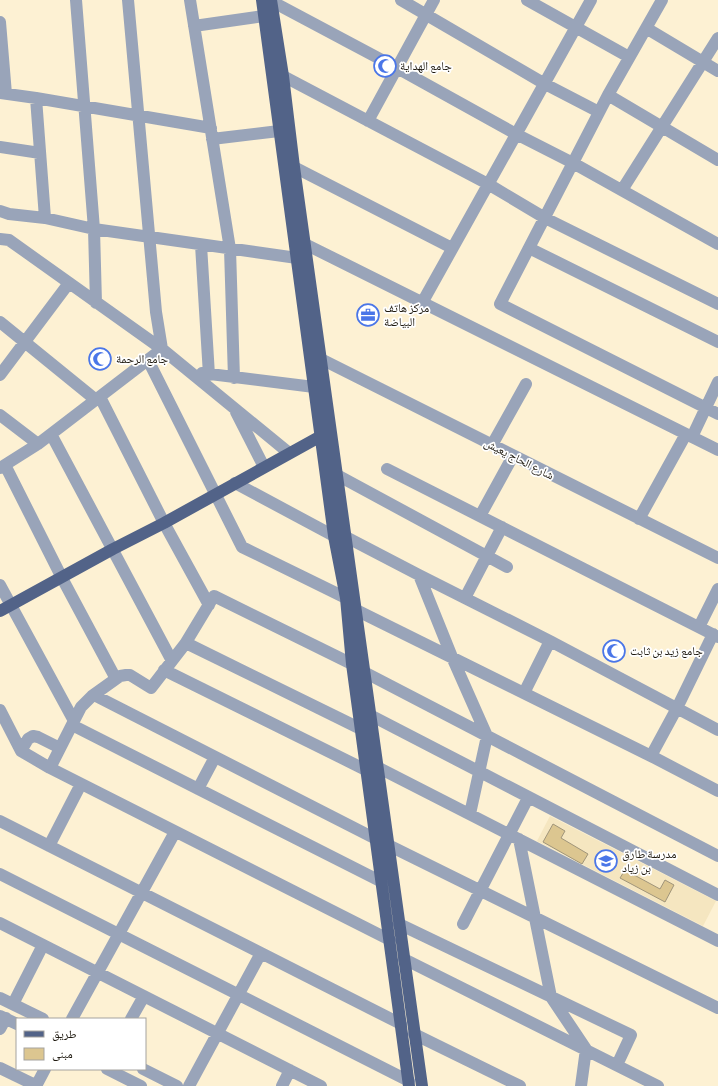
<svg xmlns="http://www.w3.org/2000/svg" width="718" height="1086" font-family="'Alegreya Sans','Noto Naskh Arabic',sans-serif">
  <rect width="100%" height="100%" fill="#fdf1d3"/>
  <path fill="#f5e6c0" d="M550,816L716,901L703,926L537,841Z"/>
  <path fill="#dcc690" stroke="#a0957a" d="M553,824L565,831L561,838L588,854L582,864L543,842Z
    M625,870L660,889L665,880L674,885L665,902L620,878Z"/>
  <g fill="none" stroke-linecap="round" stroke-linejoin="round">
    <path stroke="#99a4b9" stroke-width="12" d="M76,0L94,229L96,303
      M190,0L230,249L234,378
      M401,0L545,84L599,112
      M527,0L629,57
      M662,0L608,95L500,304L718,414
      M271,1L397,68L516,134L573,163L718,244
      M0,22L6,94
      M194,26L264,16
      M646,28L718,71
      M283,76L488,184L545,218L718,304
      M0,93L36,98L211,128
      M608,95L718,160
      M36,98L45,218
      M368,121L434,0
      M212,139L279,131
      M0,147L40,153
      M294,167L452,248
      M622,190L718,38
      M0,211L9,214L45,218L94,229L297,258
      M0,239L9,240L162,349L289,453
      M305,244L718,450
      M201,245L209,375
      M529,248L718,342
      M422,303L591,0
      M0,322L96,400
      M321,359L718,558
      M148,360L242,547L346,598
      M202,373L314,387
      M0,375L69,283
      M100,397L164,523L209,605
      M236,412L264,467
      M0,415L38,444
      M51,434L172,661
      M692,437L718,382
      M492,445L526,384
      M5,465L62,578L116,679
      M0,468L38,444L162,349L156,312L128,0
      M387,469L718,637
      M337,475L507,567
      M235,483L334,536
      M480,516L513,456
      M639,519L686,434
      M346,537L419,575L550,641L718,730
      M419,575L452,657L487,736L470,814
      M0,585L74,721
      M465,598L502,527
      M356,610L651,756L718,791
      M699,627L718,589
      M186,643L361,729
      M164,670L366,770
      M364,672L718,856
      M524,693L550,641
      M94,695L376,839
      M0,710L21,751L50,768L390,940
      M370,715L718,895
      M72,725L382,882
      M21,751L28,739L33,736L38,737L60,748
      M651,756L677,708L713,634
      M377,767L718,941
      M50,768L81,707L92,696L120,676L126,675H130L151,688L185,644L214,596L352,664
      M198,789L215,757
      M0,821L401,1024
      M519,839L551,997L586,1049L581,1086
      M388,845L718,1008
      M49,846L81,784
      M0,874L409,1081
      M0,923L321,1086
      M399,924L631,1035L617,1065
      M463,924L528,798
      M404,959L658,1086
      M0,998L43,1019
      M13,1004L43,945
      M0,1016L17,1024
      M72,1019L175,832
      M131,1019L144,996
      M0,1029L6,1018
      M414,1034L520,1086
      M0,1068L37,1086
      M107,1069L141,1086
      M143,1069L177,1086
      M36,1086L45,1069
      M189,1086L261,953
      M282,1086L290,1070"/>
    <path stroke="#526388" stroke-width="12" d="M262,0L334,536L346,598L352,664L409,1086
      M271,0L283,76L294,167L422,1086
      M0,611L113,549L164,523L321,436"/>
  </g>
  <defs>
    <g id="mosque-ring" transform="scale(1.15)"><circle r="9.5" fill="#fff" stroke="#4a76e8" stroke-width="1.5"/><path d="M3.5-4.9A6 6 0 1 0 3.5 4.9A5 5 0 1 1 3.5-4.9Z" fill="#4a76e8"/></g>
    <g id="office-ring" transform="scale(1.15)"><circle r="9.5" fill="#fff" stroke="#4a76e8" stroke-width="1.5"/><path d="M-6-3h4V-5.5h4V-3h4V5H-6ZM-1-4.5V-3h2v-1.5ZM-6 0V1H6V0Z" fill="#4a76e8"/></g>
    <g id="school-ring" transform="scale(1.15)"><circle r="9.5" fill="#fff" stroke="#4a76e8" stroke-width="1.5"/><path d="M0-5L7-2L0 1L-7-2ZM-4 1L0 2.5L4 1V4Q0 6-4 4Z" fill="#4a76e8"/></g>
  </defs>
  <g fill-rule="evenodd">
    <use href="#mosque-ring" x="385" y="66"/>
    <use href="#office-ring" x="368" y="315"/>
    <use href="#mosque-ring" x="100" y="359"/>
    <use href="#mosque-ring" x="614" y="651"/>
    <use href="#school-ring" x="606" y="861"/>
  </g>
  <g text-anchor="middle" stroke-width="3.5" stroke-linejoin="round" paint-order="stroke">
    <g font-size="12" fill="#1d180e" stroke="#fff" text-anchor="start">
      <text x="400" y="70">جامع الهداية</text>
      <text x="384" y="312">مركز هاتف<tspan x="384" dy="14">البياضة</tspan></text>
      <text x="116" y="363">جامع الرحمة</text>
      <text x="630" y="655">جامع زيد بن ثابت</text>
      <text x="622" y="858">مدرسة طارق<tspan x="622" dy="14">بن زياد</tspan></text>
    </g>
    <g font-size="12" fill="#1d180e" stroke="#fff">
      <text transform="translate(519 459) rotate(27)" y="4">شارع الحاج يعيش</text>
    </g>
  </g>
  <rect x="16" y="1018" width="130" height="52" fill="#ffffff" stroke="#a5a39f"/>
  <rect x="24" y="1031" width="20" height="6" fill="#526388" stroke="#a5a39f"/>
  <text x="52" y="1038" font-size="12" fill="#1d180e">طريق</text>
  <rect x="24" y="1048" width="20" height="12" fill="#dcc690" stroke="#a5a39f"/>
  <text x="52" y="1058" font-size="12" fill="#1d180e">مبنى</text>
</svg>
